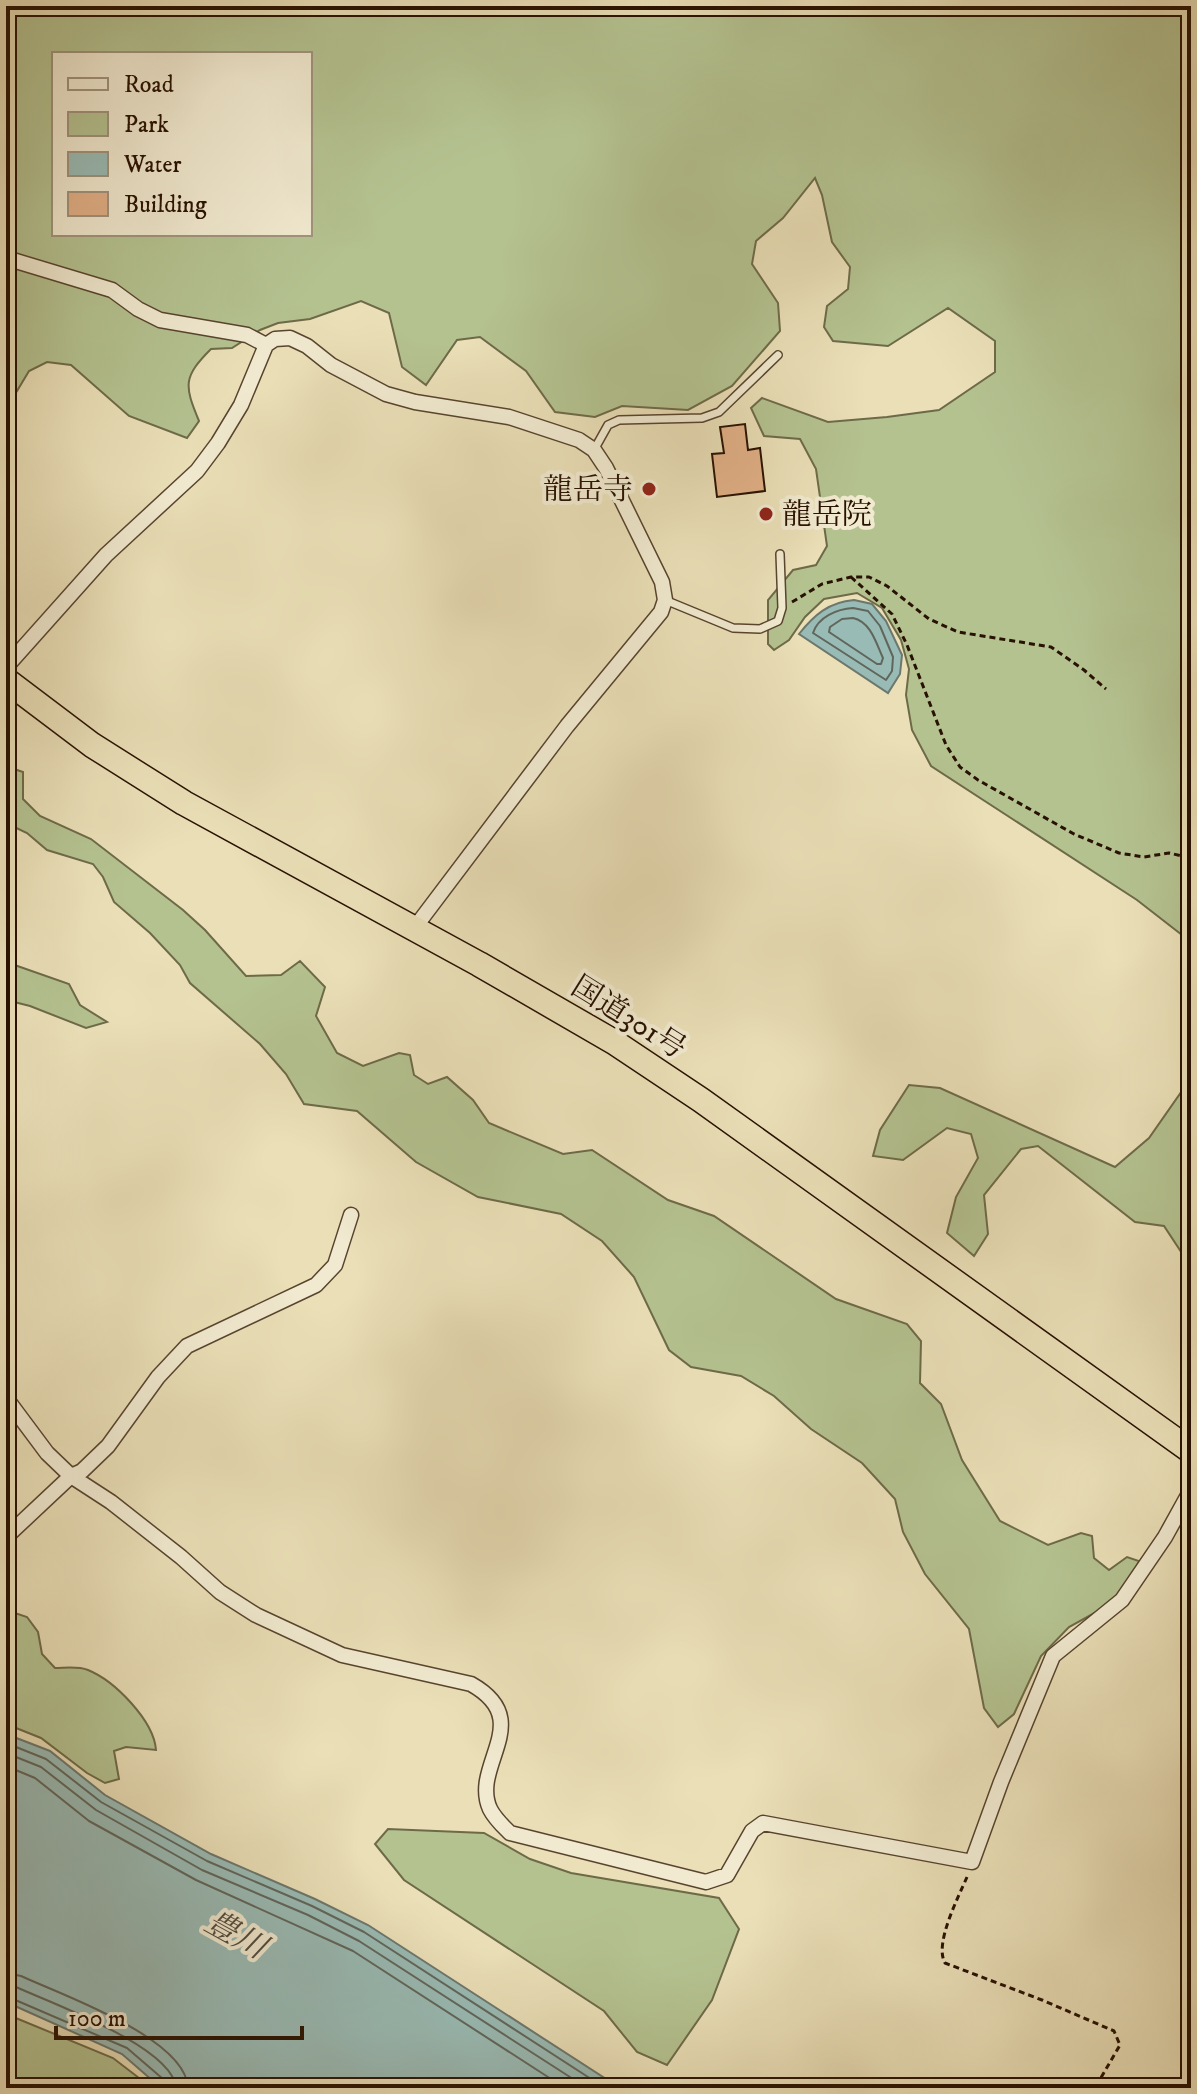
<svg xmlns="http://www.w3.org/2000/svg" width="1197" height="2094" font-family="'IM FELL DW Pica','Noto Serif JP',serif">
  <rect width="100%" height="100%" fill="#eadfb7"/>
  <filter id="stains"><feTurbulence type="fractalNoise" baseFrequency=".0025" numOctaves="4"/><feColorMatrix values="0 0 0 0 .2 0 0 0 0 .09 0 0 0 0 .02 0 0 0 .5 -.17"/></filter>
  <radialGradient id="worn" r=".72"><stop offset=".6" stop-color="#630" stop-opacity="0"/><stop offset="1" stop-color="#630" stop-opacity=".3"/></radialGradient>
  <path fill="#b4c290" stroke="#6e6a48" stroke-width="2" fill-rule="evenodd" d="M6,6H1191V942L1137,900L931,766L912,730L906,695L909,669L901,640L882,608L857,593L824,599L805,617L789,640L774,650L768,644V600L793,570L816,565L827,546L816,469L800,439L764,436L751,408L762,398L828,422L887,417L939,410L995,372V341L948,308L888,346L833,341L824,327L827,306L848,289L850,267L832,242L822,195L815,178L783,218L756,241L752,264L778,303L780,331L732,386L688,410L622,406L595,417L555,412L526,371L480,337L457,340L426,385L402,367L389,313L361,301L310,319L278,323L260,330L232,348L211,349C183,377 184,385 199,421L187,438L129,416L71,365L47,362L29,371L17,391L6,383ZM54,54H310V234H54Z
    M14,769L23,772V799L40,816L91,839L183,910L205,930L246,976L281,975L300,961L325,987L316,1016L337,1053L363,1066L399,1053L410,1055L414,1075L428,1084L447,1077L473,1100L489,1123L563,1154L592,1150L668,1200L714,1216L836,1299L907,1324L921,1341L920,1383L941,1404L962,1460L1000,1521L1048,1545L1081,1533L1092,1536L1094,1558L1109,1570L1127,1557L1139,1561L1131,1580L1109,1605L1069,1627L1041,1656L1014,1714L998,1727L984,1708L969,1629L925,1574L903,1532L895,1499L862,1463L811,1429L774,1396L741,1376L691,1367L669,1350L634,1277L602,1241L561,1214L478,1197L416,1162L357,1111L304,1104L286,1074L260,1044L190,983L180,965L150,933L114,902L103,877L93,864L47,850L27,833L6,823V780Z
    M6,962L69,984L80,1005L107,1022L86,1028L30,1006L6,1000Z
    M1191,1078V1267L1164,1226L1135,1222L1038,1146L1021,1149L984,1195L988,1234L974,1256L947,1233L956,1197L978,1158L971,1134L947,1128L903,1160L873,1156L880,1130L909,1085L940,1088L1115,1167L1149,1138Z
    M6,1610L27,1617L38,1632L42,1654L55,1668C65,1668 78,1666 88,1670C115,1681 154,1721 156,1750L126,1747L114,1751L119,1779L105,1783L87,1773L41,1738L6,1724Z
    M388,1829L484,1833L530,1859L571,1873L719,1898L739,1929L712,2000L667,2065L637,2052L604,2011L404,1880L375,1844Z
    M6,2014L113,2058L152,2088H6Z"/>
  <path fill="#99bbb5" stroke="#6c776d" stroke-width="2" d="M854,600L872,604L886,621L902,655L900,674L888,693L799,634C814,615 829,602 854,600Z
    M6,1734L50,1751L105,1795L211,1854L315,1899L368,1925L620,2088H161L122,2054L6,2002Z"/>
  <g fill="none" stroke-linecap="round" stroke-linejoin="round">
    <path stroke="#60665b" stroke-width="2" d="M853,608L868,611L880,626L893,657L892,671L886,680L813,633C818,617 837,609 853,608Z
      M853,618C871,622 876,643 883,658L881,664H877L829,632L830,627L842,619Z
      M6,1743L46,1759L101,1802L207,1861L312,1906L364,1932L605,2088
      M6,1753L41,1767L96,1810L202,1870L308,1915L359,1941L587,2088
      M6,1766L35,1778L89,1821L196,1880L353,1951L565,2088
      M6,1973L21,1976C62,1995 186,2038 188,2088
      M6,1985L16,1987C51,2003 173,2047 176,2088
      M6,1996L127,2048L163,2079L166,2088"/>
  </g>
  <path fill="#e2b087" stroke="#281101" stroke-width="2" d="M745,424L748,450L760,448L765,491L717,497L712,454L724,453L720,427Z"/>
  <g fill="none" stroke-linecap="round" stroke-linejoin="round">
    <g stroke="#58442e" stroke-width="10">
      <path id="service" d="M594,450L608,425L619,420L702,418L719,412L778,355
        M665,600L733,628L760,629L778,621L782,608L780,554"/>
    </g>
    <g stroke="#58442e" stroke-width="17">
      <path id="minor" d="M6,258L112,290L138,309L160,320L247,335L266,345
        M6,667L106,555L197,471L218,443L241,405L266,345L275,339L290,338L307,346L331,365L386,394L415,402L509,417L579,440L594,450L606,468L662,582L665,600L661,612L567,726L413,930
        M6,1398L47,1453L71,1476L111,1502L181,1557L220,1592L256,1615L342,1655L471,1684C537,1721 470,1765 490,1809C495,1819 503,1826 510,1833L706,1882L727,1875L752,1831L763,1823L972,1862L1001,1782L1053,1656L1122,1600L1165,1537L1191,1490
        M6,1537L71,1476L82,1471L108,1446L158,1377L187,1346L316,1285L335,1265L351,1215"/>
    </g>
    <g stroke="#281101" stroke-width="27">
      <path id="trunk" d="M6,680L92,745L184,803L479,964L614,1042L701,1100L1191,1451"/>
    </g>
    <path stroke="#281101" stroke-width="3" stroke-dasharray="6 4" stroke-linecap="butt" d="M851,577L892,614L907,645L946,745L960,767L978,780L1074,834L1119,853L1144,857L1169,853L1191,858
      M792,602L822,584L851,577H869L887,586L929,619L958,632L1051,647L1084,670L1106,689
      M967,1877C958,1898 934,1944 945,1963L1042,2000L1114,2031L1120,2045L1095,2088"/>
    <use href="#service" stroke="#f1ead0" stroke-width="7"/>
    <use href="#minor" stroke="#f1ead0" stroke-width="14"/>
    <use href="#trunk" stroke="#eadfb7" stroke-width="24"/>
  </g>
  <g fill="#8f2418" stroke="#f1ead0" stroke-width="3">
    <circle cx="649" cy="489" r="8"/>
    <circle cx="766" cy="514" r="8"/>
  </g>
  <g text-anchor="middle" stroke-width="8" stroke-linejoin="round" paint-order="stroke">
    <g font-size="30" fill="#281101" stroke="#f1ead0" text-anchor="end">
      <text x="633" y="499">龍岳寺</text>
      <text x="782" y="524" text-anchor="start">龍岳院</text>
    </g>
    <g font-size="30" fill="#281101" stroke="#f1ead0">
      <text transform="translate(629 1017) rotate(32)" y="10">国道301号</text>
    </g>
    <g font-size="32" font-style="italic" fill="#504c40" stroke="#f1ead0">
      <text transform="translate(236 1934) rotate(29)" y="11">豊川</text>
    </g>
  </g>
  <rect width="1197" height="2094" fill="none" stroke="#eadfb7" stroke-width="32"/>
  <rect x="8" y="8" width="1181" height="2078" fill="none" stroke="#281101" stroke-width="4"/>
  <rect x="16" y="16" width="1165" height="2062" fill="none" stroke="#281101" stroke-width="2"/>
  <rect x="52" y="52" width="260" height="184" fill="#f1ead0" stroke="#a1937d" stroke-width="2"/>
  <rect x="68" y="78" width="40" height="12" fill="#f1ead0" stroke="#a1937d" stroke-width="2"/>
  <text x="124" y="92" font-size="24" fill="#281101">Road</text>
  <rect x="68" y="112" width="40" height="24" fill="#b4c290" stroke="#a1937d" stroke-width="2"/>
  <text x="124" y="132" font-size="24" fill="#281101">Park</text>
  <rect x="68" y="152" width="40" height="24" fill="#99bbb5" stroke="#a1937d" stroke-width="2"/>
  <text x="124" y="172" font-size="24" fill="#281101">Water</text>
  <rect x="68" y="192" width="40" height="24" fill="#e2b087" stroke="#a1937d" stroke-width="2"/>
  <text x="124" y="212" font-size="24" fill="#281101">Building</text>
  <path d="M56 2026v12h246v-12" fill="none" stroke="#281101" stroke-width="4"/>
  <text x="68" y="2026" font-size="24" fill="#281101" stroke="#f1ead0" stroke-width="6" paint-order="stroke">100 m</text>
  <rect width="100%" height="100%" filter="url(#stains)"/>
  <rect width="100%" height="100%" fill="url(#worn)"/>
</svg>
